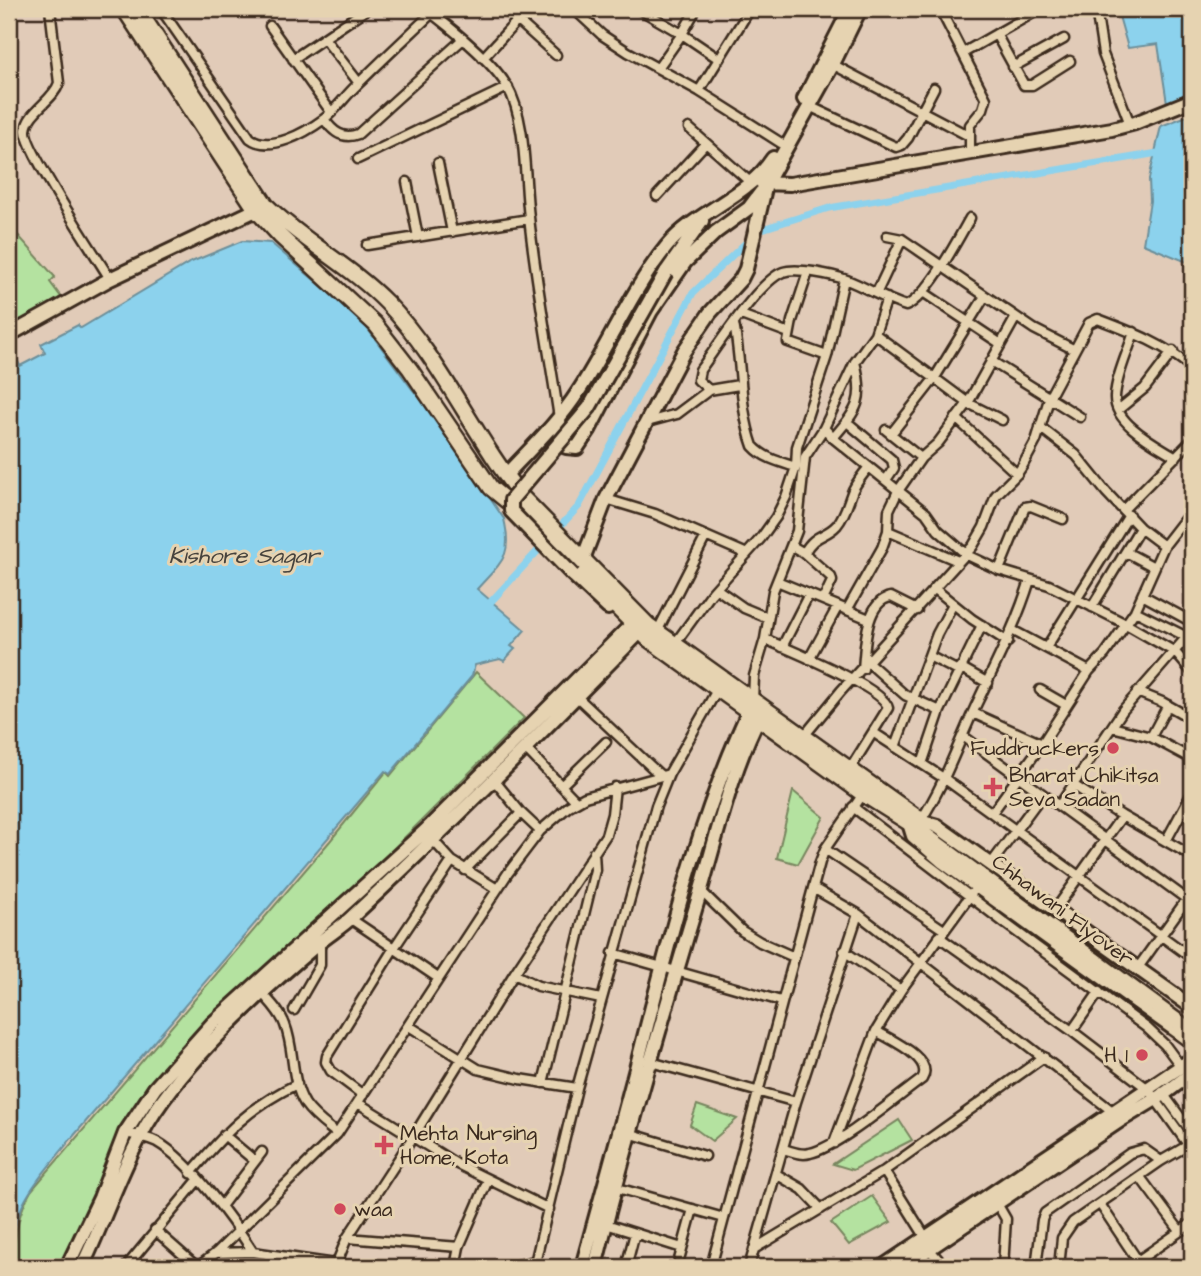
<svg xmlns="http://www.w3.org/2000/svg" width="1201" height="1276" font-family="'Architects Daughter',sans-serif">
  <rect width="100%" height="100%" fill="#e1cbb8"/>
  <filter id="ink" filterUnits="userSpaceOnUse"><feTurbulence type="fractalNoise" baseFrequency=".0143" numOctaves="2"/><feDisplacementMap in="SourceGraphic" scale="14" xChannelSelector="R" yChannelSelector="G"/><feConvolveMatrix kernelMatrix="1 2 1 2 8 2 1 2 1" color-interpolation-filters="sRGB"/></filter>
  <g filter="url(#ink)">
    <path fill="#b4e2a0" stroke="#78865f" stroke-width="2" d="M9,225L55,277L50,282L61,297L9,329Z
      M476,672L524,718L380,862L248,987L146,1094L62,1267H15C13,1240 17,1215 31,1191L330,841L386,772L390,776Z
      M793,791L824,817L798,864L777,858Z
      M697,1105L737,1119L712,1141L690,1125Z
      M899,1120L912,1140L853,1170L833,1164Z
      M872,1196L891,1222L849,1245L831,1223Z"/>
    <path fill="#8cd2ed" stroke="#6c8f9a" stroke-width="2" d="M1117,9H1192V95L1167,103L1158,44L1128,48Z
      M1192,114V264L1143,244L1150,201L1149,179L1161,126Z
      M242,241L271,243L361,320L412,389L431,411L504,519C513,557 502,561 477,589L525,630L511,646L515,649L504,661L500,659L475,665L472,676L390,774L385,771L71,1139C36,1183 8,1207 12,1267H9V360L16,357L20,366L45,353L41,344L78,325L81,328L189,263Z"/>
    <g fill="none" stroke-linecap="round" stroke-linejoin="round">
      <path stroke="#8cd2ed" stroke-width="7" d="M554,533L579,506L693,293L759,230L829,208L1164,152
        M485,608L546,542"/>
      <g stroke="#3b2a1e" stroke-width="13">
        <path id="street" d="M50,9L59,83C53,101 28,111 26,130C24,148 97,257 110,279
          M161,9L250,138C270,153 305,133 324,119C336,110 346,95 358,84C382,60 407,37 432,13
          M426,9C450,27 492,61 507,86C527,120 524,179 529,217C536,284 549,351 559,418
          M505,9L556,55
          M574,9L602,35L628,52L699,91L781,143
          M639,9L682,34L719,59
          M940,9L986,99L983,109L970,125V152
          M1096,9L1103,54L1130,124
          M270,26L331,112
          M996,34L1024,85H1032L1070,61
          M324,38L359,83
          M963,53L1040,9
          M483,58L528,9
          M293,59L367,9
          M830,63L969,136
          M1013,67L1064,39
          M658,68L682,34L696,9
          M699,91L750,9
          M809,106L896,147L902,145L908,138L934,88
          M324,119C333,132 343,140 358,134L463,39
          M689,128L750,182
          M358,159L508,87
          M438,163L452,232
          M407,182L418,237
          M657,196L705,144
          M887,236L902,239L1034,329L1073,349
          M367,245L529,219
          M808,272L792,321L788,342L827,356
          M877,292L902,239
          M923,292L1001,344
          M741,315L789,333
          M734,324C742,365 739,407 753,446C765,459 780,462 796,467
          M1134,332C1128,352 1116,376 1115,397C1114,424 1157,445 1176,457
          M875,334L968,403L1002,420
          M991,361L1080,417
          M709,390L698,380L700,370C717,347 759,281 783,272C797,267 833,275 847,280C867,288 886,300 906,306C929,295 957,241 970,218
          M1118,410L1145,388L1173,351
          M956,418L1017,474
          M647,422L677,414L709,390L739,385
          M847,422L892,460L894,468L886,480
          M1040,427L1076,455L1106,492L1140,528L1164,546
          M824,428L833,438L926,513L938,530L967,555L999,570L1049,585L1126,624L1175,652L1192,672
          M886,430L921,458
          M891,434L934,379L985,296
          M833,438C858,409 865,400 855,362
          M606,499L655,514L747,554
          M1124,509L1192,440
          M888,531L958,561
          M792,546L804,553L831,577L832,581L823,600
          M1126,552L1154,567
          M804,553C815,533 825,538 837,525C846,514 848,502 853,490C857,482 863,474 869,467
          M999,570L1025,507L1031,506L1063,519
          M777,581L869,619
          M717,589L744,608L768,618
          M935,589L972,619L1008,642
          M1144,596L1192,622
          M1092,607L1140,528
          M847,610L882,548L888,531L889,510L898,491L921,458L938,443L968,403L1016,317
          M1135,611L1187,637
          M1012,630L1089,671
          M657,632L706,536
          M765,639C787,649 885,688 888,708L850,769
          M674,645L711,594L761,538L776,517L786,497L796,467L797,447L827,356L844,279
          M782,647L809,594
          M1046,648L1129,515
          M929,656L958,671
          M809,659L838,606
          M869,663L905,695L940,711
          M960,667L988,683
          M863,669C865,648 865,601 891,597L917,610
          M1040,690L1066,705
          M1137,692L1162,702L1192,719
          M575,695L660,775
          M753,701L754,676L765,639L773,591L797,531L805,457L824,428L855,362L875,334L887,298
          M973,713L1042,744
          M1112,727L1151,737L1192,759
          M874,733L945,779L1192,958
          M804,736L841,691L973,546L984,527L996,495L1017,474L1023,465L1036,441L1050,396L1089,323L1098,319C1132,332 1164,344 1192,368
          M963,736L1192,903
          M1151,737L1168,705
          M895,747L937,634L953,604
          M525,748L576,801
          M922,764L940,711L982,625
          M494,780L521,813L540,831
          M562,785L606,742
          M1073,785L1122,816L1192,856
          M1059,806L1123,710L1192,631
          M853,807L1006,924L1147,1028L1165,1045L1182,1068
          M992,813L1042,744L1089,671L1105,654L1135,611L1164,546L1192,510
          M921,820C946,782 959,740 979,699C998,659 1017,622 1030,580
          M431,838L452,861L497,889
          M1166,841L1192,793
          M825,849L944,930
          M991,864L1042,795
          M465,870L521,813
          M813,888L858,914L1116,1114
          M701,891L742,931L760,942L794,957
          M1055,910L1122,816
          M351,919L438,978
          M939,937L1072,1031L1148,1089L1192,1150
          M844,951L901,990
          M613,953L781,1001
          M1137,969L1192,892
          M514,974L538,986L601,999
          M263,994C271,1003 281,1013 285,1025C295,1050 290,1080 305,1104C313,1116 326,1125 337,1134
          M294,1010L320,965V942
          M409,1026L478,1069L520,1079L577,1088
          M1072,1031L1099,992
          M647,1061L796,1102
          M543,1083L592,882L595,870L594,852
          M1162,1092L1192,1133
          M363,1095L331,1071L326,1062L327,1056L394,948L452,861
          M358,1103L455,1163L549,1209
          M125,1133C136,1135 147,1137 157,1142C190,1161 232,1219 253,1252
          M632,1134L705,1156
          M224,1135L255,1161
          M834,1143L876,1031L901,990L972,893
          M783,1149C792,1151 801,1156 810,1153C838,1147 896,1098 922,1079C935,1059 891,1040 876,1031
          M884,1171L926,1238
          M191,1173C225,1133 249,1107 297,1084
          M776,1174L802,1189L821,1209
          M1140,1177L1180,1231
          M614,1187L724,1218
          M995,1200L1006,1219L1003,1267
          M1100,1204L1142,1267
          M222,1205L262,1152
          M606,1224L682,1248
          M155,1230L197,1267
          M347,1238L459,1247
          M754,1249L884,1171L1044,1057
          M929,1249L945,1267
          M216,1253L253,1252L356,1267
          M336,1265L347,1238L413,1137L514,974L606,835L612,814L615,787
          M126,1267L198,1180
          M198,1267L216,1253L337,1134L508,873L540,831L569,806L585,797L669,774
          M268,1267L269,1255
          M455,1267L459,1247L488,1180
          M510,1267L530,1262L550,1267
          M534,1267L577,1088L656,806L669,774L717,690
          M626,1267L635,1233
          M677,1267L693,1209
          M711,1267L820,862L825,849L863,794
          M749,1267L796,1102L858,914
          M1036,1267L1042,1220L1045,1213L1130,1153L1144,1149L1161,1161
          M1059,1267L1062,1238L1073,1222L1161,1161L1192,1143
          M1129,1267L1192,1223"/>
      </g>
      <g stroke="#3b2a1e" stroke-width="18">
        <path id="secondary" d="M804,99L850,9
          M762,183L790,184L1112,129L1135,123L1192,100
          M666,272L702,221
          M9,335L110,279L264,206
          M559,418L560,444L566,447L577,448L589,430L651,311L685,262L716,232L749,208L761,192
          M505,476C530,449 558,423 578,392C609,345 631,290 667,246C696,211 748,197 773,158
          M583,559L606,499L684,351L710,313L741,279L746,269L766,184L833,64L860,9
          M573,575L608,608
          M923,822L937,826L1192,1007
          M909,823L913,836L943,862L1192,1042
          M67,1267L100,1198L125,1133L155,1088L212,1024L425,831L638,618
          M82,1267C108,1213 127,1149 163,1100C204,1044 266,987 320,942C331,933 343,926 353,916C454,822 550,723 647,625
          M582,1267C601,1197 621,1127 639,1057C670,937 699,814 753,702
          M595,1267C626,1142 663,1017 700,893C718,832 732,768 762,711
          M882,1267L1192,1059
          M902,1267L1121,1120L1164,1094L1192,1073"/>
      </g>
      <g stroke="#3b2a1e" stroke-width="19">
        <path id="primary" d="M124,9L256,210L280,236L375,324L410,369L491,488L531,521L648,639L863,794L909,823L1192,1032
          M138,9L266,205C304,242 351,266 387,303C441,359 474,437 523,498L648,625L921,820"/>
      </g>
      <use href="#street" stroke="#e6d3b1" stroke-width="8"/>
      <use href="#secondary" stroke="#e6d3b1" stroke-width="12"/>
      <use href="#primary" stroke="#e6d3b1" stroke-width="14"/>
      <g stroke="#3b2a1e" stroke-width="18" stroke-linecap="butt">
        <path id="secondary-bridge" d="M573,575L511,511V500L589,408L666,272"/>
      </g>
      <use href="#secondary-bridge" stroke="#e6d3b1" stroke-width="12"/>
    </g>
  </g>
  <g fill="#d1495b" stroke="#e6d3b1" stroke-width="2.5">
    <circle cx="1113" cy="748" r="7"/>
    <path d="M989.5 776.5h7v7h7v7h-7v7h-7v-7h-7v-7h7z"/>
    <circle cx="1142" cy="1055" r="7"/>
    <path d="M380.5 1134.5h7v7h7v7h-7v7h-7v-7h-7v-7h7z"/>
    <circle cx="340" cy="1209" r="7"/>
  </g>
  <g text-anchor="middle" stroke-width="6" stroke-linejoin="round" paint-order="stroke">
    <g font-size="21" fill="#3b2a1e" stroke="#e6d3b1" text-anchor="start">
      <text x="1099" y="755" text-anchor="end">Fuddruckers</text>
      <text x="1009" y="782">Bharat Chikitsa<tspan x="1009" dy="24">Seva Sadan</tspan></text>
      <text x="1128" y="1062" text-anchor="end">H 1</text>
      <text x="400" y="1140">Mehta Nursing<tspan x="400" dy="24">Home, Kota</tspan></text>
      <text x="354" y="1216">waa</text>
    </g>
    <g font-size="21" fill="#3b2a1e" stroke="#e6d3b1">
      <text transform="translate(1063 910) rotate(37)" y="7">Chhawani Flyover</text>
    </g>
    <g font-size="23" font-style="italic" fill="#47433d" stroke="#e6d3b1">
      <text x="244" y="563">Kishore Sagar</text>
    </g>
  </g>
  <rect width="1201" height="1276" fill="none" stroke="#e6d3b1" stroke-width="35"/>
  <rect x="18" y="18" width="1166" height="1241" fill="none" stroke="#3b2a1e" stroke-width="2.5" filter="url(#ink)"/>
</svg>
